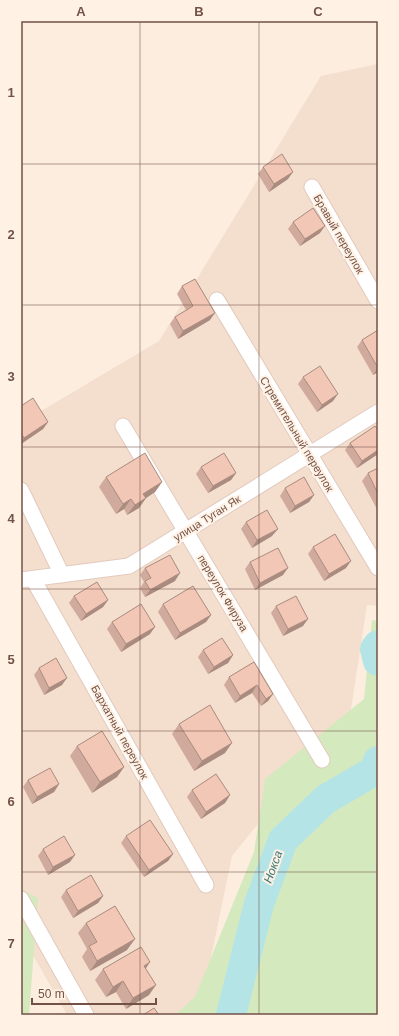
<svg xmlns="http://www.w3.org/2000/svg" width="399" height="1036" font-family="Arial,sans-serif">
  <rect width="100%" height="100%" fill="#fceddf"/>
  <path fill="#f4decd" d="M378,64V606L367,605L351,709L232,856L199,1015H67L21,934V423L159,341L321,76Z"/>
  <path fill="#d5e9be" d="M372,620L378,621V1015H175L195,997L254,852L265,779L364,699Z
    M21,889L38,898L29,1015H21Z"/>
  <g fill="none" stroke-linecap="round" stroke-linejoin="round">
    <path stroke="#b4e4e6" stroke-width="30" d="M378,645L375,649L378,661
      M231,1015L259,904L283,840L326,799L374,771L378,761"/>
    <g stroke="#e2cabe" stroke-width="17">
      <path id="minor" d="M312,187L378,301
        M217,300L378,568
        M123,426L322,760
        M21,490L62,575
        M33,579L206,885
        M21,580L129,566L378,412
        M21,899L86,1015"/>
    </g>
    <use href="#minor" stroke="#fff" stroke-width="15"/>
  </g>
  <path fill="#d0ab9d" d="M263,167L288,179L269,192L258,174Z
    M293,222L320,233L300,246L288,229Z
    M182,286L210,320L178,339L170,324L175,317L186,310L177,294Z
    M378,330V372L373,375L357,347L362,340Z
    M303,377L333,401L317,412L298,384Z
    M21,406L48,422L43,429L21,444Z
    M378,430V454L357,468L345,450L350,443Z
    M201,467L236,473L231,480L208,493L196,474Z
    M378,468V511L362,481L368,473Z
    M106,477L162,482L155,492L146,498L139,508L127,515L124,509L116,514L99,487Z
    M285,488L314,495L309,502L290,513L280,496Z
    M246,522L272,536L252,548L241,529Z
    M313,547L346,568L324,581L308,554Z
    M250,562L283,575L255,590L245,569Z
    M145,568L175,581L145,597L140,588L144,582L140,575Z
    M74,596L108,600L103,607L81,621L69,603Z
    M163,604L211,615L206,622L175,640L158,612Z
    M276,606L303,626L283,636L271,613Z
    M112,622L150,634L121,652L107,629Z
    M203,650L233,655L228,663L208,674L198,657Z
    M254,662L273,694L268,701L261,706L252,693L235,703L224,685L229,677Z
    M39,668L62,685L44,695L34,675Z
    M179,724L225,753L194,771L172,734Z
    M77,746L124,767L117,777L92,793L70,756Z
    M28,780L59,784L54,792L32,804L23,787Z
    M192,790L230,795L225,803L201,819L187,797Z
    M126,836L173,854L168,861L144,877L121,843Z
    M43,849L70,862L48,875L38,856Z
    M66,890L103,896L98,903L73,918L61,897Z
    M86,923L127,950L90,971L82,957L87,949L78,933Z
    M146,968L149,995L126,1009L116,992L106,997L95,980L103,969Z"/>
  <path fill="#a98b7f" d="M293,172L288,179L269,192L274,184Z
    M325,226L320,233L300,246L305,239Z
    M215,313L210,320L178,339L183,331Z
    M378,368V372L373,375Z
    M338,394L333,401L317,412L322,405Z
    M48,422L43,429L21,444V442L24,438Z
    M378,450V454L357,468L362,461Z
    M236,473L231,480L208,493L213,486Z
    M162,482L155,492L146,498L139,508L127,515L143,494Z
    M314,495L309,502L290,513L295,506Z
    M131,499L124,509L116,514L123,504Z
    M278,529L272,536L252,548L257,540Z
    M351,561L346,568L324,581L329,574Z
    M288,568L283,575L255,590L260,583Z
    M180,573L175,581L145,597L150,590Z
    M108,600L103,607L81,621L86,614Z
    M211,615L206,622L175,640L180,633Z
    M308,619L303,626L283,636L288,629Z
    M155,627L150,634L121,652L126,644Z
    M233,655L228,663L208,674L214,667Z
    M67,678L62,685L44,695L49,688Z
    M257,685L252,693L235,703L240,696Z
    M273,694L268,701L261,706L266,699Z
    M232,743L225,753L194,771L202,761Z
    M124,767L117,777L92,793L100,782Z
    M59,784L54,792L32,804L37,797Z
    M230,795L225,803L201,819L206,812Z
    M173,854L168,861L144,877L149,870Z
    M75,855L70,862L48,875L53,867Z
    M103,896L98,903L73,918L78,911Z
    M135,939L127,950L90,971L97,961Z
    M150,962L143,973L144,966Z
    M123,981L116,992L106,997L113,987Z
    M156,985L149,995L126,1009L133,998Z"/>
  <path fill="#f2c7b6" stroke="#a98b7f" d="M282,154L293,172L274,184L263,167Z
    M313,208L325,226L305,239L293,222Z
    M195,279L215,313L183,331L175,317L193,306L182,286Z
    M378,330V368L362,340Z
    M320,366L338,394L322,405L303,377Z
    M33,398L48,422L24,438L21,433V406Z
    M375,426L378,430V450L362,461L350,443Z
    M145,453L162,482L143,494L146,498L135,505L131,499L123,504L106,477Z
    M224,453L236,473L213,486L201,467Z
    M378,468V494L368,473Z
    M304,477L314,495L295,506L285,488Z
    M267,510L278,529L257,540L246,522Z
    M335,534L351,561L329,574L313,547Z
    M278,548L288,568L260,583L250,562Z
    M170,555L180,573L150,590L145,581L151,578L145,568Z
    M97,582L108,600L86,614L74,596Z
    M193,586L211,615L180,633L163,604Z
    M296,596L308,619L288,629L276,606Z
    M141,604L155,627L126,644L112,622Z
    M222,638L233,655L214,667L203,650Z
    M56,658L67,678L49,688L39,668Z
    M254,662L273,694L266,699L257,685L240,696L229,677Z
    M210,705L232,743L202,761L179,724Z
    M102,731L124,767L100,782L77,746Z
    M50,768L59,784L37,797L28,780Z
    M216,774L230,795L206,812L192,790Z
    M150,820L173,854L149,870L126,836Z
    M64,836L75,855L53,867L43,849Z
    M91,875L103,896L78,911L66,890Z
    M115,906L135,939L97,961L89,946L97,942L86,923Z
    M141,947L150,962L144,966L156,985L133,998L123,981L113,987L103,969Z
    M154,1008L159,1015H143Z"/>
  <path fill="none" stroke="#735147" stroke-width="1" stroke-opacity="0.55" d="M140,21V1015M259,21V1015M21,164H378M21,305H378M21,447H378M21,589H378M21,731H378M21,872H378"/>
  <g text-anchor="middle" stroke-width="4" stroke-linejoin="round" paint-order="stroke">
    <g font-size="11" fill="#735147" stroke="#fff2e5">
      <text transform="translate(339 234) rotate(60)" y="4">Бравый переулок</text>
      <text transform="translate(297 434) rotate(59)" y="4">Стремительный переулок</text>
      <text transform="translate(207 518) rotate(-32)" y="4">улица Туган Як</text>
      <text transform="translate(223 593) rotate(59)" y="4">переулок Фируза</text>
      <text transform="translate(120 732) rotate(61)" y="4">Бархатный переулок</text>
    </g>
    <g font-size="12" font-style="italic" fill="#3b7679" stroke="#fff2e5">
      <text transform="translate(273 867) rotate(-70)" y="4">Нокса</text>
    </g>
  </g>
  <rect width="399" height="1036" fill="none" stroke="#fff2e5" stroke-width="44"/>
  <path d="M32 998v6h124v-6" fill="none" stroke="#735147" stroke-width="2"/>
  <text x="38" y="998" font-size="12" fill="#735147" stroke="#fff2e5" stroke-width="3" paint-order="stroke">50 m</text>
  <rect x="22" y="22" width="355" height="992" fill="none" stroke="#735147" stroke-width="1.5"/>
  <g font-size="13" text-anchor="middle" font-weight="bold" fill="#735147">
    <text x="81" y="16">A</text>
    <text x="199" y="16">B</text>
    <text x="318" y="16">C</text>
    <text x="11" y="97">1</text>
    <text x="11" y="239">2</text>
    <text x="11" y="381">3</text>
    <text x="11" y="523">4</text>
    <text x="11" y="664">5</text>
    <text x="11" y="806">6</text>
    <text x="11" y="948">7</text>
  </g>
</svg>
